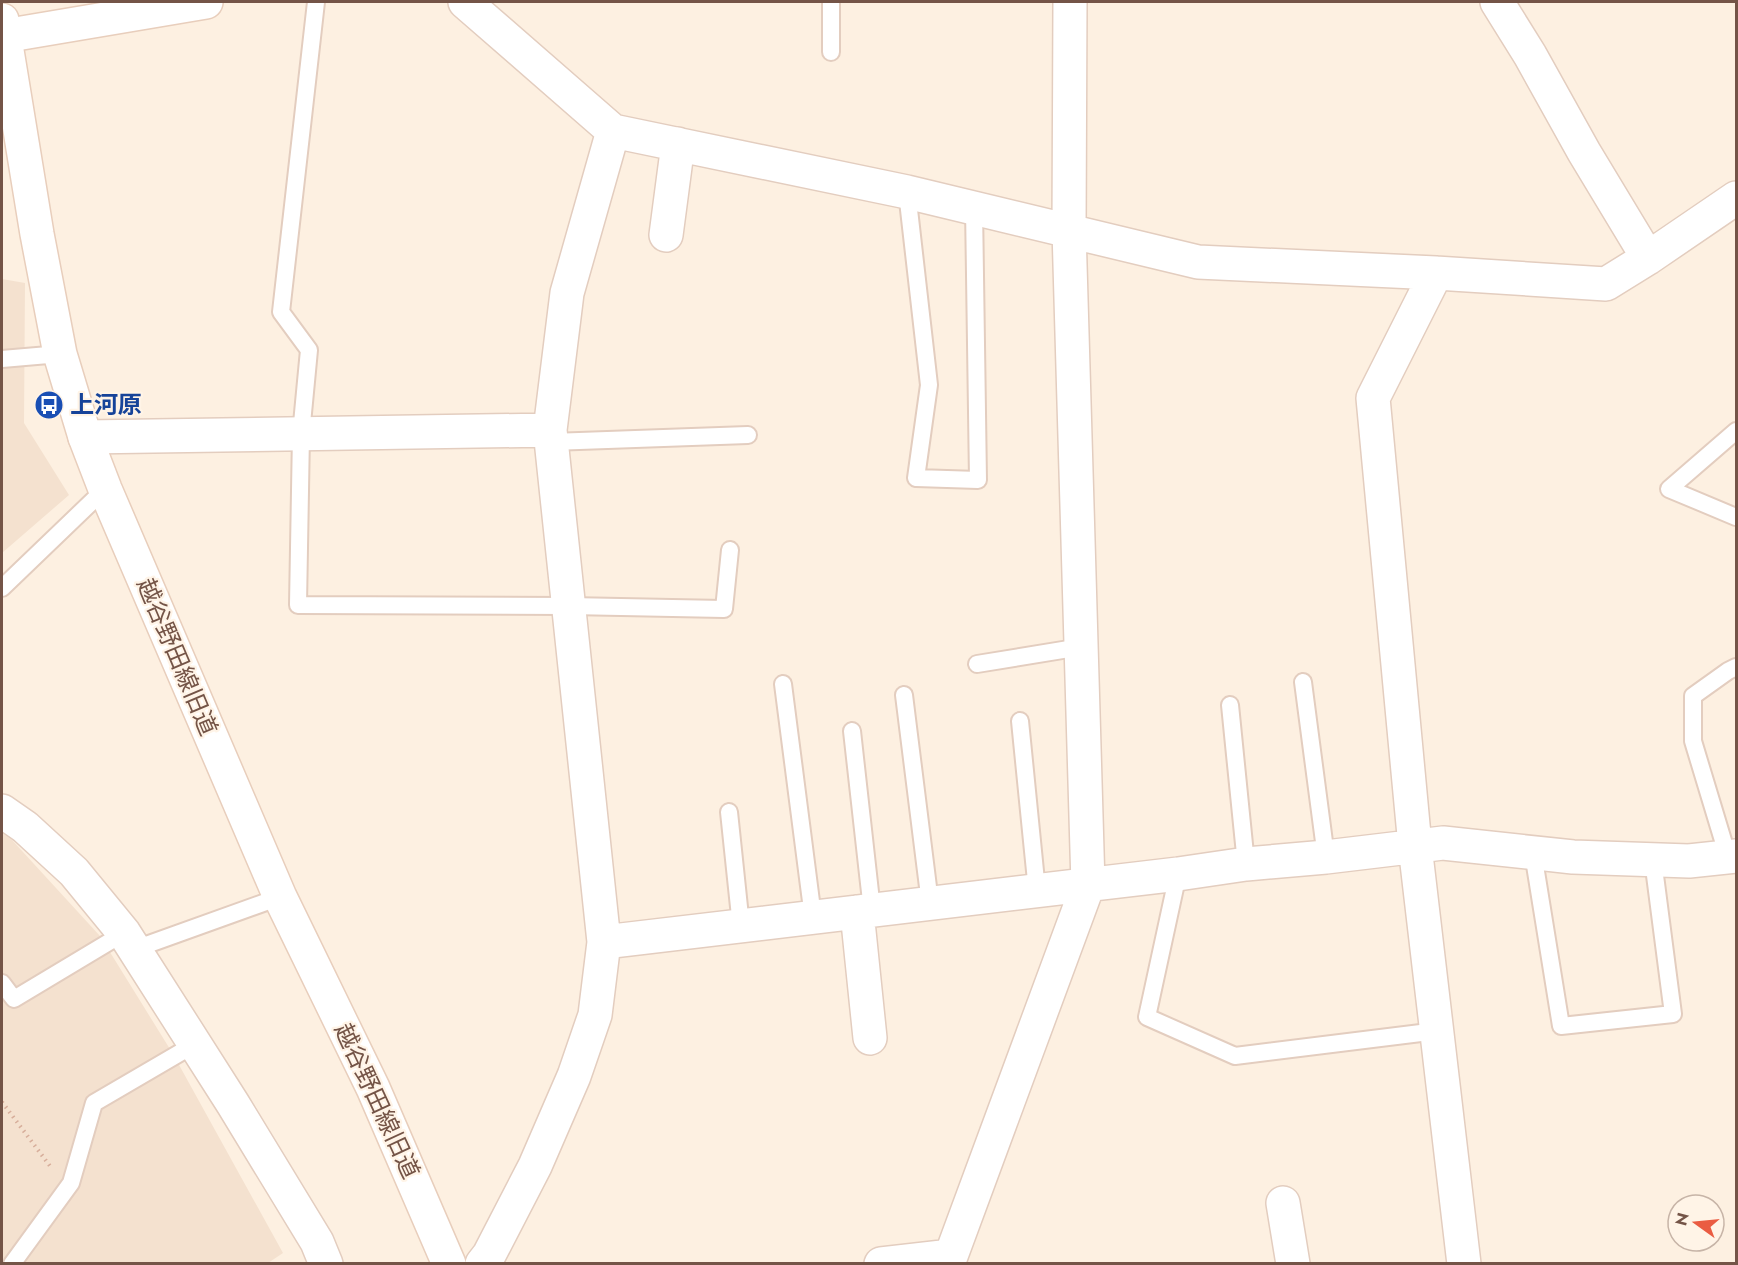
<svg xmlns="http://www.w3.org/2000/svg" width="1738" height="1265" font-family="Jost,'Noto Sans JP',sans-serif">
  <rect width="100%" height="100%" fill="#fdf0e1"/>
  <path fill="#f4e1cf" d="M2,279L25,283L24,423L69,495L2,553Z
    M2,833L12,840L100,936L173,1054L283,1253L268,1263H2Z"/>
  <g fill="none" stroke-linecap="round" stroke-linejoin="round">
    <g stroke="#e3cdbf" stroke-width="20">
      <path id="lane" d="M316,2L281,312L309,350L301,434L298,605L569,606L724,609L730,550
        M831,2V52
        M907,192L929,385L916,478L978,480L974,207
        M2,359L60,354
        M1736,431L1669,489L1736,517
        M551,442L748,435
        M2,588L105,489
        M977,664L1081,647
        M1303,682L1326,857
        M783,684L813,917
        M904,695L930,903
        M1230,705L1246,864
        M1020,721L1037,891
        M852,731L872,910
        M729,812L741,926
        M1533,853L1561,1026L1673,1014L1653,860
        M1728,857L1693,741V696L1728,671L1736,667
        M1178,874L1147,1017L1235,1056L1437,1031
        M135,949L280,897
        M2,983L14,999L124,933
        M12,1264L71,1183L94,1103L195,1044"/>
    </g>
    <g stroke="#e3cdbf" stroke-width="36">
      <path id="street" d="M465,2L613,131L907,192L1198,262L1436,273L1606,284L1648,258L1736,198
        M1497,2L1530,55L1584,152L1648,258
        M666,235L678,144
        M1436,273L1373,398L1415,846L1464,1264
        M85,437L550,430
        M2,811L25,827L74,872L124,933L233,1104L317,1242L326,1264
        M857,912L870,1038
        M604,942L1178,874L1246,864L1326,857L1443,843L1573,857L1689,861L1736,856
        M1283,1203L1293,1264
        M482,1264L489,1255L535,1166L574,1076L595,1015L604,942L550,430L567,293L613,131
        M881,1264L951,1256
        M948,1264L1088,885L1069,230L1070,2"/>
    </g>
    <g stroke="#e8cebc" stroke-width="36">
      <path id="secondary" d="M2,20L37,234L60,354L85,437L105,489L280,897L373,1088L449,1264
        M4,36L206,2"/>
    </g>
    <path stroke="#d7ae9b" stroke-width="4" stroke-dasharray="1.5 4.5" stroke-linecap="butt" d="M2,1102L50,1166"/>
    <use href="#lane" stroke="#fff" stroke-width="16"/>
    <use href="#street" stroke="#fff" stroke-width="33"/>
    <use href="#secondary" stroke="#fff" stroke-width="33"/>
  </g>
  <defs>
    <g id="bus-disc" transform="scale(1.5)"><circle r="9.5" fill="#1a4fb4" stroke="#fff4e7"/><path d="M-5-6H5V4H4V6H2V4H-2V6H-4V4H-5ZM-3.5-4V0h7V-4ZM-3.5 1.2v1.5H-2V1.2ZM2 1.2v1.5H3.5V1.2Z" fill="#fff"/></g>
  </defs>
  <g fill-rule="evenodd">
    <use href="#bus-disc" x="49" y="405"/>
  </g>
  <g text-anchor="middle" stroke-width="4.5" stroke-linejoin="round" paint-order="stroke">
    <g font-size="24" font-weight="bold" fill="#164399" stroke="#fff4e7" text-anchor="start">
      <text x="70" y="413">上河原</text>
    </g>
    <g font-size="24" fill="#745447" stroke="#fff4e7">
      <text transform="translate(177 657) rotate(67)" y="8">越谷野田線旧道</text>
      <text transform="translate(377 1101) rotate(65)" y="8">越谷野田線旧道</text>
    </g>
  </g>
  <rect width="1738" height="1265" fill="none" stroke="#745447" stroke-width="6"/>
  <g transform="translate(1696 1223) rotate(285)"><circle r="28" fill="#fff4e7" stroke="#c7b4a7" stroke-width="1.5"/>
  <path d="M0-4.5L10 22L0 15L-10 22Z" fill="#ea5c42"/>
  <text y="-9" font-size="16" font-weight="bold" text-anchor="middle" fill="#745447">N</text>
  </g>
</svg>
